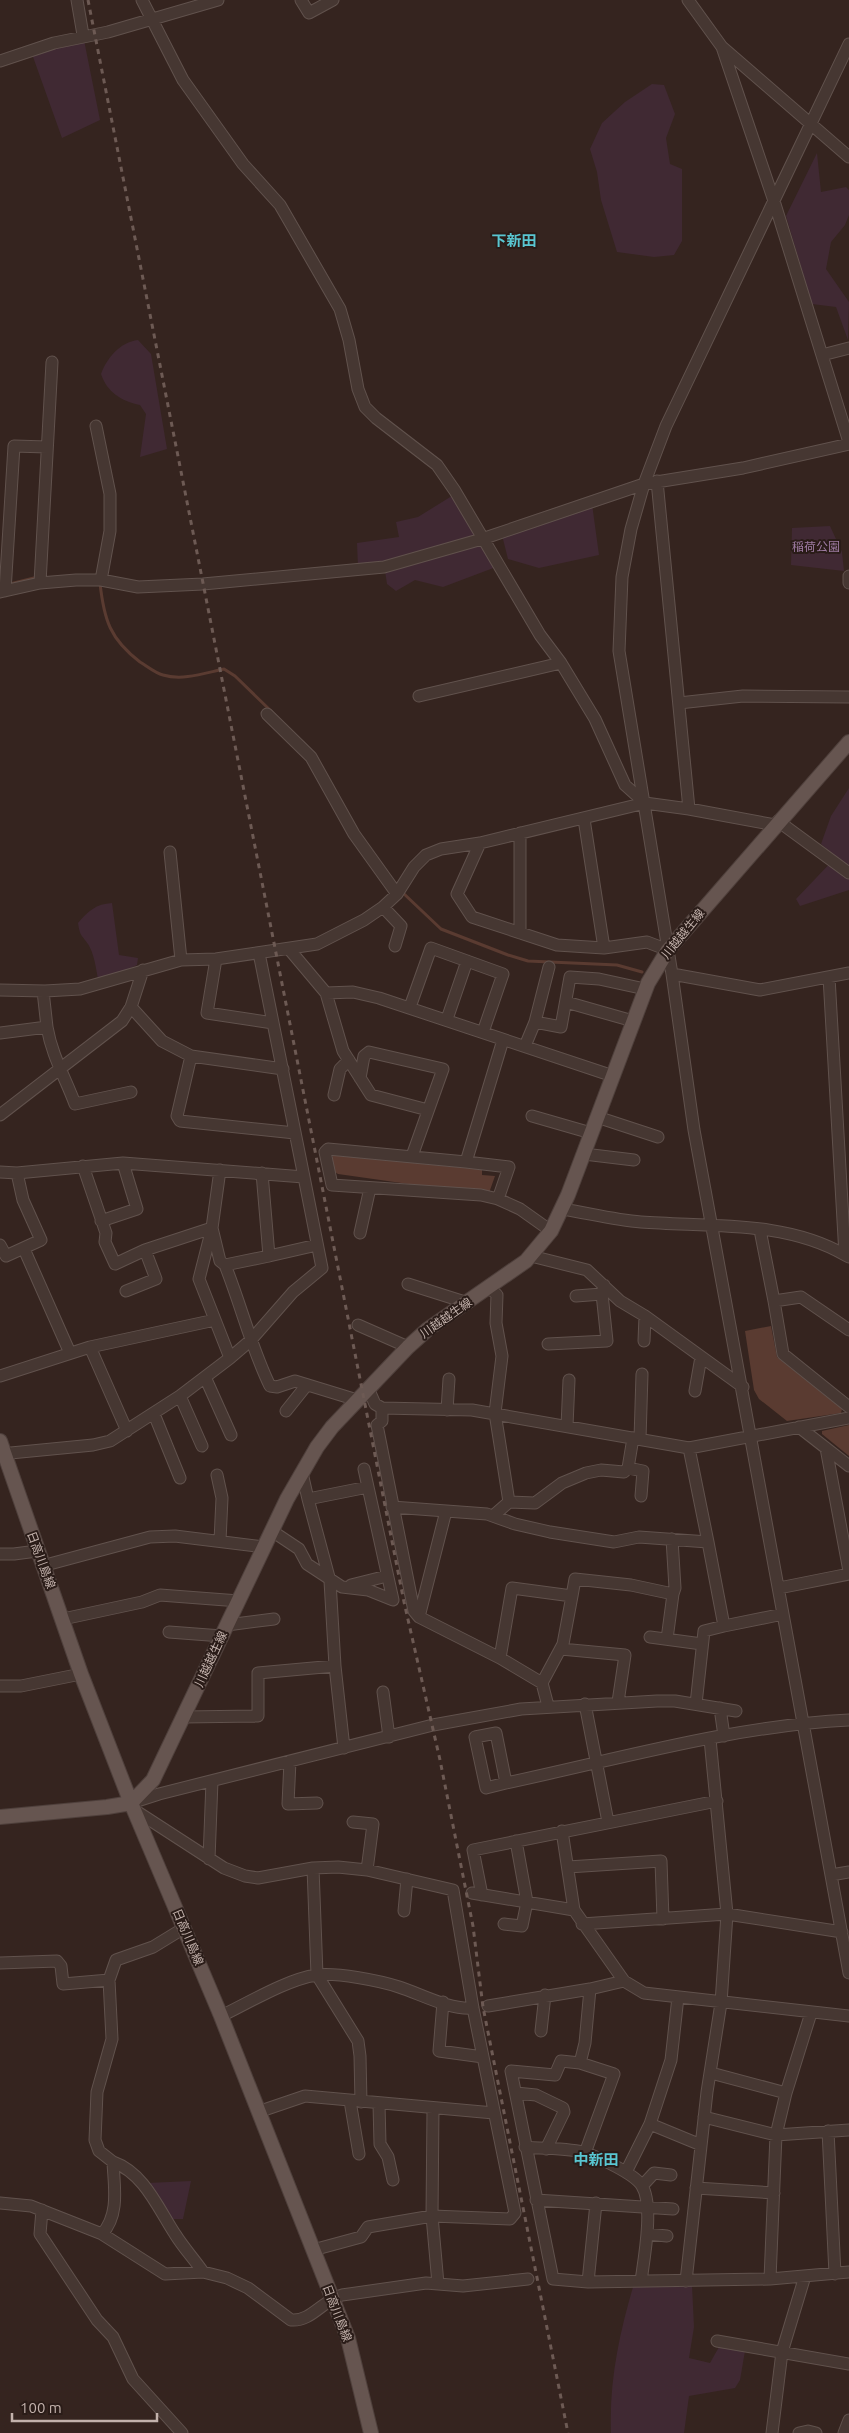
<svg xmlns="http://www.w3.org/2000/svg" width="849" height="2433" font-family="Ubuntu,'Noto Sans JP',sans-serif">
  <rect width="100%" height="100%" fill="#35241f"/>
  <path fill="#402933" d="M84,40L100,120L62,138L32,54Z
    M652,84L664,85L675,114L666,138L670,164L682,169V241L674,255L654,257L617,252L601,200L597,172L590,149L602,123L625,102Z
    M817,153L821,192L846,187L849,190V215L845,225L831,242L826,269L849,302L848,340L836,307L812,304L786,216Z
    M138,340L151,354L167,449L140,457L146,414L140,405C121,401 107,392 101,374C107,358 120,342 138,340Z
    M455,494L496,567L443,587L415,580L396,591L387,584L384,564L358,567L357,543L399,537L396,522L418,517Z
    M592,504L599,555L539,568L508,559L502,535Z
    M830,526L842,552L844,571L791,565L792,528Z
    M849,788V890L800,906L796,899L836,857L821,844L831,816Z
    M112,903L119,955L138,958L137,965L118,974L98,979C96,968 94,953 88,944C81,934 80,936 78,923C88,911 96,904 112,903Z
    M191,2181L183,2219H169L147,2183Z
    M692,2286L694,2327L689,2358L710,2363L719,2347L745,2351L740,2380L735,2388L689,2396L684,2433H611C609,2382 619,2335 633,2287Z"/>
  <path fill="#5a3b31" d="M334,1155L482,1168V1175L495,1176L489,1193L451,1190L338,1174L335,1172L332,1157Z
    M771,1326L777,1357L842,1409L841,1413L787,1421L759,1399L754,1390L745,1331Z
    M849,1425V1456L822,1434V1431Z"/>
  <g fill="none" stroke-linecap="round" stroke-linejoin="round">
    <path stroke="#5a3b31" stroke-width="3" d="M100,583C104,620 110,639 140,662C147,666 155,673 163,675C183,681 205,673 224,669L235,676L271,711
      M10,584L38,577
      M402,892L441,929L508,955L528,961L617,965L642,972"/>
    <g stroke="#61524d" stroke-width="13">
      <path id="minor" d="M77,0L83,35
        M142,0L183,80L243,164L280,205L340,309L349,340L358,389L365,407L376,418L437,465L455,491L540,635L561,663L595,719L625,785L645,803
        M301,0L309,13L333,0
        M688,0L722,47L774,201L849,442
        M849,44L666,426L644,484L631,529L622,577L619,651L672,974L694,1130L849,1973
        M722,47L849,157
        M0,61L54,43L108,32L218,0
        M822,355L849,348
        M96,426L110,494V531L101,580
        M657,481L689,809
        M849,576V583
        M40,583L52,362
        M5,591L14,446L47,447
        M0,592L40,583L76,580H101L138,587L203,584L384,567L482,539L644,484L743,468L849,444
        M419,696L561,663
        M679,703L743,696L849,697
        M267,714L311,757L354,834L397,894
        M584,819L604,948
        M778,821L849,873
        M480,843L457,894L472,917L557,945L604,948L647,942L668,950
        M170,852L181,960
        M383,907L401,926L395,946
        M520,933V833
        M289,949L326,993L353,992L379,998L613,1076
        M216,959L207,1013L273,1023
        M672,974L760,990L849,973
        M829,977L845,1255L849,1257
        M0,990L45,991L80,989L181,960L216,959L317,944L364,920L383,907L397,894L414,867L426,855L441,849L480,843L645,803L689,809L775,825
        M326,993L343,1051L371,1095L428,1110
        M566,1002L633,1021
        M131,1007L162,1041L191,1056L283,1069
        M410,1007L431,948L503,974L483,1032
        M447,1019L467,961
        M535,1022L561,1027L570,977L599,979L645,989
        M47,1027C52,1056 65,1077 75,1104L131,1092
        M0,1033L47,1027L43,991
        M525,1046L535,1022L549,967
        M191,1056L177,1116L180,1121L295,1133
        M360,1078L364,1056L369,1052L443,1069L412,1156
        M334,1095L340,1069L349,1060
        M0,1115L122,1021L131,1007L143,970
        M532,1116L591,1133
        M597,1117L658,1137
        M584,1154L634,1160
        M466,1162L509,1167L498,1199L520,1209L551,1231
        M83,1166L106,1233L105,1242L115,1264L145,1250L212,1228L220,1261L225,1265L269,1256L262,1173
        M220,1170L212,1228L199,1279L230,1358
        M0,1172L17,1173L123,1163L304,1177L259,953
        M498,1199L481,1195L332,1185L325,1152L328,1149L466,1162L503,1040
        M562,1209C588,1213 614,1220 641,1222C708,1227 785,1220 845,1255
        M101,1221L137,1209L123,1163
        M760,1230L774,1301
        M360,1233L370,1188
        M0,1245L6,1256L41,1240L23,1200L17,1173
        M24,1249L70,1353
        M269,1256L317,1245
        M531,1256L587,1270L620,1301L645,1316L743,1387
        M225,1265C241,1305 251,1347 270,1386L277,1387L295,1381L357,1400
        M408,1284L468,1303
        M490,1288L497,1295L496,1323L502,1356L495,1413L509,1502
        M126,1291L156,1279L145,1250
        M576,1296L602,1294
        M358,1325L408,1347
        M849,1330L801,1297L774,1301L783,1354L849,1407
        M644,1341L645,1316
        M548,1344L607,1341L602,1294L604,1285
        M90,1347L127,1431
        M0,1376L90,1347L215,1320
        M205,1377L231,1435
        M368,1388L375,1404L382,1408L472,1410L689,1448L849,1418
        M695,1391L701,1357
        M180,1396L202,1446
        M382,1408V1421L377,1425L414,1611L419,1617L500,1658L542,1683L548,1706
        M447,1410L449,1379
        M286,1411L306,1386
        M154,1414L180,1478
        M567,1426L569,1380
        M799,1427L849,1466
        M640,1439L642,1374
        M689,1448L708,1542
        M826,1448L849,1571
        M0,1454L93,1445L110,1441L180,1396L230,1358L251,1340L293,1292L322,1268L304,1177
        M628,1468L643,1471L641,1496
        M302,1473L308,1499
        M217,1475L222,1498L220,1541
        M392,1507L487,1514L515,1524L550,1532L614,1542L639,1537L708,1542L724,1626L783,1614
        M493,1516L509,1502L535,1503L562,1483L586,1473L601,1470L624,1472L628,1468L633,1438
        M272,1531L299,1549L307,1564L342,1587L368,1590L393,1600L364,1469
        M0,1554H14L37,1551
        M42,1566L150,1537L175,1536L264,1547
        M351,1585L387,1576
        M779,1588L849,1574
        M572,1596L575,1579L631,1585L673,1594L675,1588L672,1539
        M419,1617L446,1511
        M63,1619L142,1602L160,1595L239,1601
        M227,1625L274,1619
        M169,1632L222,1636
        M650,1637L702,1644
        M667,1639L673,1594
        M561,1649L625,1655L618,1702
        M500,1658L512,1588L572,1596L563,1644L542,1683
        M0,1686H21L81,1674
        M383,1692L389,1737
        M585,1704L608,1822
        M696,1704L704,1631L724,1626
        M720,1708L724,1736
        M184,1717L258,1716V1673L335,1666
        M496,1733L506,1783L486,1788L475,1737Z
        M344,1748L335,1666L330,1581L308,1499L368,1487
        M290,1761L288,1804L317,1803
        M506,1783C619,1759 733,1726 849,1720
        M131,1803L159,1794L433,1725L521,1709L657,1701H675L736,1711
        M136,1811L224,1868L245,1876L258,1878L313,1868L338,1867L367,1870L453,1890L473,2008L515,2213L510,2219L432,2216L368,2227L361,2237L313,2250
        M353,1822L373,1824L367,1870
        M562,1831L574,1910L624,1981L644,1993L849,2016
        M209,1859L212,1781
        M568,1867L661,1861L663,1919
        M313,1868L317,1975L358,2041L360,2056L361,2102
        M831,1875L849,1872
        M472,1893L574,1910
        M482,1895L473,1850L717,1801
        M404,1911L407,1879
        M504,1924L522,1926L527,1902L516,1841
        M582,1924L727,1914L842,1932
        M0,1963L57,1961L61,1966L63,1984L109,1980
        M443,2002L439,2051L483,2057
        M488,2006L590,1989L624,1981
        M221,2016C250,2002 286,1980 316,1975C336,1972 381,1981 399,1987C421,1994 449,2010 473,2008
        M541,2031L545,1995
        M580,2063L585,2043L590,1989
        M711,2073L786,2093
        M516,2093L536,2095L563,2108L564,2112L546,2149
        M350,2101L359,2154
        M379,2104L380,2144L388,2157L393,2180
        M433,2109L432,2216L438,2284
        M258,2112L305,2096L494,2113
        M704,2117L776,2135L849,2130
        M650,2124L701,2145
        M828,2131L835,2274
        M525,2147C543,2149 570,2148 586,2153C600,2158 635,2174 642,2186C654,2205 644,2259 641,2281
        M585,2153L614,2074L580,2063L561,2061L555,2075L511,2071L553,2279L588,2282L770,2279L849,2272
        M113,2162C144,2173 158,2208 175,2234C183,2247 194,2259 203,2272
        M626,2172L650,2124L671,2060L678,1997
        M642,2186L654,2173L671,2175
        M696,2188L774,2193
        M536,2200L673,2209
        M0,2203L31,2206L102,2234L165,2274L203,2272L227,2278L248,2288L291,2320C311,2322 323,2300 342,2295L426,2283L463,2286L528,2279
        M42,2210L40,2234L97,2320L113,2337L133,2379L182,2433
        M102,2234C120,2214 114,2186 113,2162L99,2151L95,2140L97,2092L112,2039L109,1980L116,1960L153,1947L184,1928
        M647,2234L667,2236
        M770,2279L776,2135L786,2093L811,2013
        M686,2281L707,2092L721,2003L727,1914L710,1739
        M588,2282L596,2203
        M717,2341L849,2364
        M772,2433L782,2352L805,2276
        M799,2433L808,2431L816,2433
        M844,2433L849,2420"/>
    </g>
    <g stroke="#4f403c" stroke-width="16">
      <path id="major" d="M0,1441L81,1674L131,1803L221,2016L348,2338L371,2433
        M0,1817L107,1807L131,1803L153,1780L287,1499L317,1447L332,1427L408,1347L428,1329L526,1261L551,1231L568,1195L648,983L668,950L849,742"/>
    </g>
    <use href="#minor" stroke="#463732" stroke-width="11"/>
    <use href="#major" stroke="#665550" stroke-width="14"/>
    <path stroke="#6d5a54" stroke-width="3" stroke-dasharray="5 5" stroke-linecap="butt" d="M88,0L404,1602L440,1760L473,1926L483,2007L568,2433"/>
  </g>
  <g text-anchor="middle" stroke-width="4" stroke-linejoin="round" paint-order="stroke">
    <g font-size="12" fill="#9e7ba2" stroke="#2a1c18">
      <text x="816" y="551">稲荷公園</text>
    </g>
    <g font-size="12" fill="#c3b2ac" stroke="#2a1c18">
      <text transform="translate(683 934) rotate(-51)" y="4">川越越生線</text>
      <text transform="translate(446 1318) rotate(-35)" y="4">川越越生線</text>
      <text transform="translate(41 1560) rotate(70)" y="4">日高川島線</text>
      <text transform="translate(211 1659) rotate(-65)" y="4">川越越生線</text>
      <text transform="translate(188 1937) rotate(67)" y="4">日高川島線</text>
      <text transform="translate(337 2313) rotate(69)" y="4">日高川島線</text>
    </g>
    <g font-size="15" font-weight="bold" fill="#59c6d1" stroke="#2a1c18">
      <text x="514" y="246">下新田</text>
      <text x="596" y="2165">中新田</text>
    </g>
  </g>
  <path d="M12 2413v8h145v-8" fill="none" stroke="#c3b2ac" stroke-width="2.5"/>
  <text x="20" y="2413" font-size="15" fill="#c3b2ac" stroke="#2a1c18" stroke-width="4" paint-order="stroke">100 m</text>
</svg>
